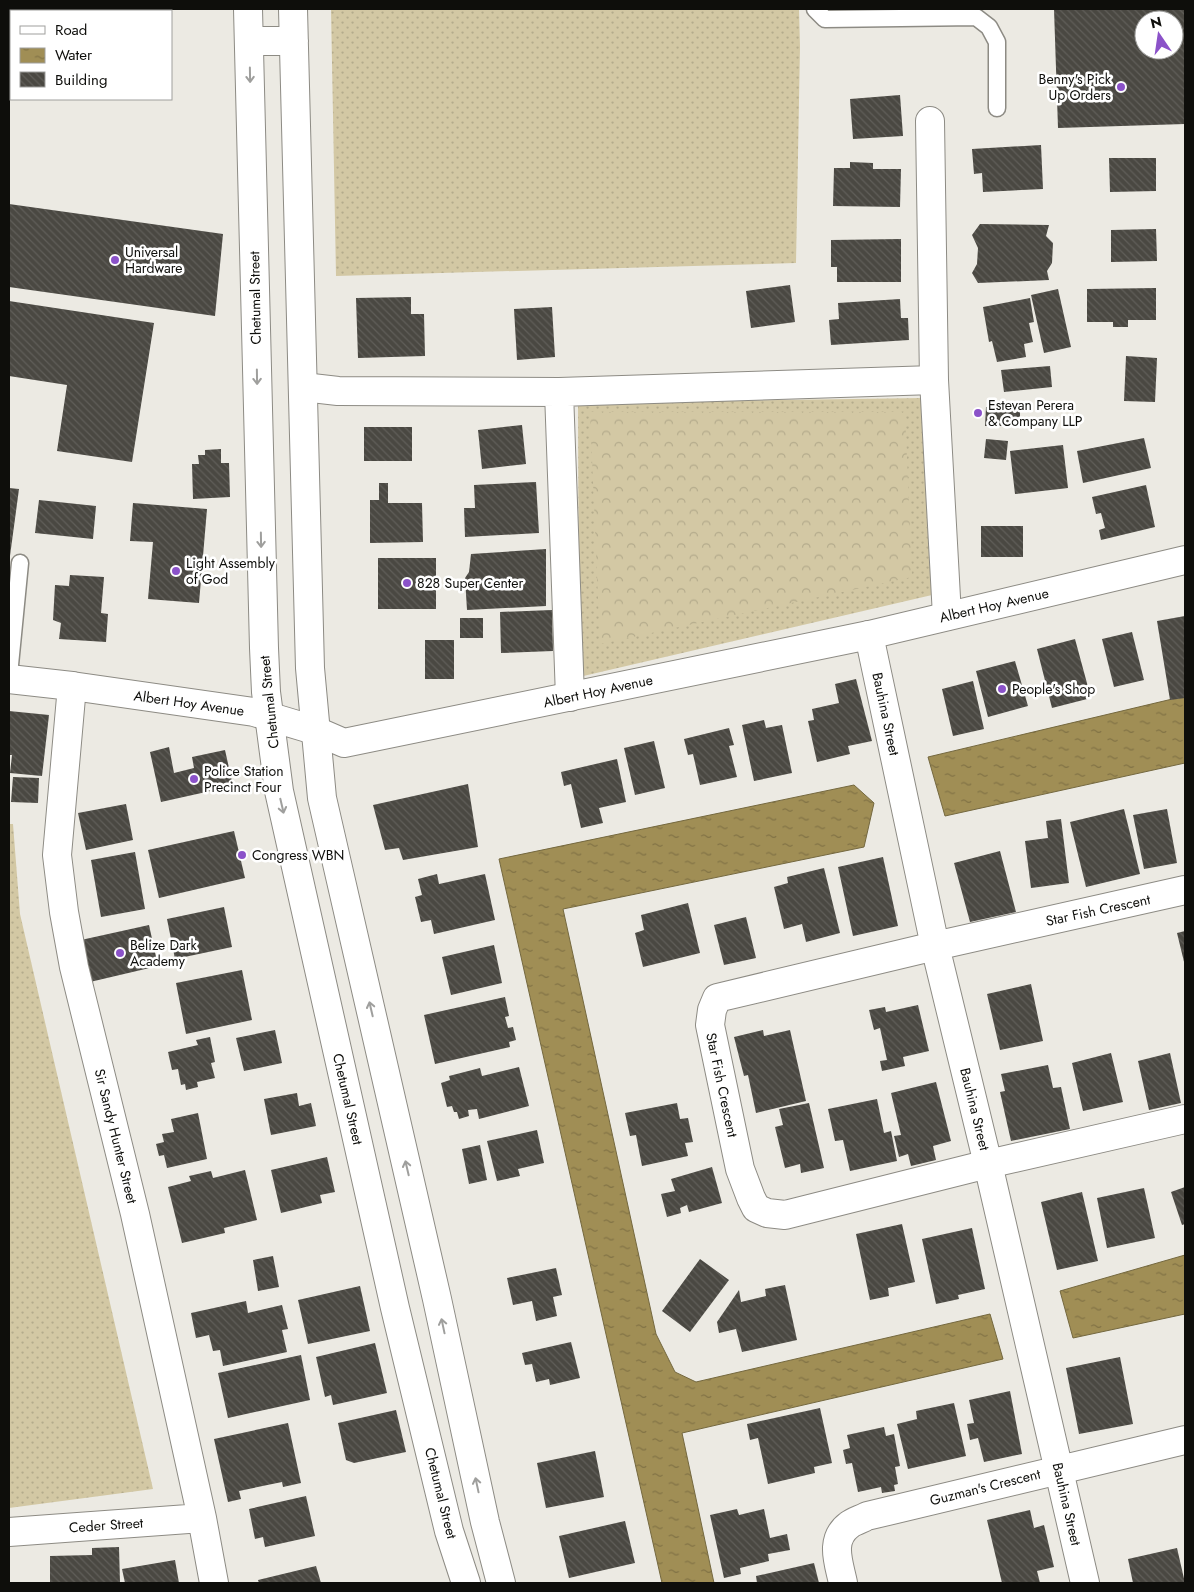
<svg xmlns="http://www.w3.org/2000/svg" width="1194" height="1592" font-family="Jost,sans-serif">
  <defs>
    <pattern id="grass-dots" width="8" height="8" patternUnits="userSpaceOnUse" patternTransform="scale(1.25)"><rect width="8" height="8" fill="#d3c8a4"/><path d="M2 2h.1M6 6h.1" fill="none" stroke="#b4ab8c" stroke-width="1.8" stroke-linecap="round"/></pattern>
    <pattern id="forest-crowns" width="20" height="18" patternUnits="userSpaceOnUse" patternTransform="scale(1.25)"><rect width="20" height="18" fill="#d3c8a4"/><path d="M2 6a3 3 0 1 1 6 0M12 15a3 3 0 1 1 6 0" fill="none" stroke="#b4ab8c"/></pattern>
    <pattern id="water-ripples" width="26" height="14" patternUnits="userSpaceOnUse" patternTransform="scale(1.25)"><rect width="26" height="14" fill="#a08e55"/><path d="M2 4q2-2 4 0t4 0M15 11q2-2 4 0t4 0" fill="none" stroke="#817245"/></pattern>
    <pattern id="building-back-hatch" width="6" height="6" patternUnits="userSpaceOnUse" patternTransform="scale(1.25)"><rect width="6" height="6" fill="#4a4842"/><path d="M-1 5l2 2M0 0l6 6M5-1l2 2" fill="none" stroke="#605e59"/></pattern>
  </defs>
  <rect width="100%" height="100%" fill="#eceae3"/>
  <path fill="url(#grass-dots)" d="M331,9H799L800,47L796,263L336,276Z
    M923,398L932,595L579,677L578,403Z
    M9,824H13L20,914L153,1489L9,1508Z"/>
  <path fill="url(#forest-crowns)" d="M590,412H905L912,577L600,644Z"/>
  <path fill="url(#water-ripples)" stroke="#74683f" d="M1185,696V763L945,816L928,757Z
    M854,785L874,803L864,847L563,909L656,1334L675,1372L696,1382L990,1314L1003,1359L682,1433L714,1583H662L499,859Z
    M1185,1255V1314L1073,1338L1060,1291Z"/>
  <path fill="url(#building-back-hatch)" fill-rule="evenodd" d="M1054,9H1185V124L1058,128ZM1144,20H1174V50H1144Z
    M900,95L903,136L853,139L850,99Z
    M1041,145L1043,189L983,192L982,173L974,174L972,149Z
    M1109,158H1156V191L1110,192Z
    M850,162L873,163V169H901L900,207L833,206L834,168H850Z
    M9,204L223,234L215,316L9,287Z
    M980,224L1049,225L1046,236L1053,243L1052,263L1047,271L1049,280L978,283L972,273L977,264L978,248L972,235Z
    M1156,229L1157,261L1111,262V230Z
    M901,239V282H837V267H831V240Z
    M790,285L795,322L751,328L746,291Z
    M1156,288V320H1128V327H1113V322H1087V289Z
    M1058,289L1071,347L1044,353L1031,295Z
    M411,297V314H424L425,356L358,358L356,298Z
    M1030,298L1034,322L1029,323L1033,342L1024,344L1026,357L997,362L992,341L989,342L983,307Z
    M900,299L901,318H908L909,340L831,345L829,320L839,319L838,303Z
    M9,301L154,323L132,462L57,451L67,385L9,376Z
    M552,307L555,357L517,360L514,309Z
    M1126,356L1157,358L1155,402L1124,401Z
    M1050,366L1052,387L1004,392L1001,370Z
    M986,407H1020V426H985Z
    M522,425L526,464L482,469L478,430Z
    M364,427H412V461H364Z
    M1144,438L1151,468L1083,483L1077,451Z
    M986,439L1008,441L1006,460L984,458Z
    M1063,445L1068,488L1015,494L1010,451Z
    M221,449V463H229L230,497L193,499L192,464H199L198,455H205V450Z
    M536,482L539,533L465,537L464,508H475L474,485Z
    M379,483H388V503H422L423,542L370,543V500H379Z
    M1146,485L1155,527L1101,540L1099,530L1105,528L1101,513L1096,514L1092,497Z
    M9,488L19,489L10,556H9Z
    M39,500L96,506L93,539L35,533Z
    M133,503L207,509L199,603L148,599L153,542L130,541Z
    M981,526H1023V557H981Z
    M546,549V606L467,610L465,578L469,572L471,554Z
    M378,558H436V609H378Z
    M70,575L104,577L101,613L108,614L106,642L59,639L61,623L53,620L55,585L69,586Z
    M552,610L553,651L501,653L500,612Z
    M1185,616V698L1170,700L1157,621Z
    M460,618H483V638H460Z
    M1132,632L1144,680L1114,687L1102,639Z
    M1075,639L1091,698L1052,708L1037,649Z
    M425,640H454V679H425Z
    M1015,661L1028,706L988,717L976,671Z
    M856,679L872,741L848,746L850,754L817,762L808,721L814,720L812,709L839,703L835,684Z
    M973,681L984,729L953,736L942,689Z
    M9,711L49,715L42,776L10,773L12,755H9Z
    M764,720L766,728L782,725L792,773L754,781L742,725Z
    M729,728L734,745L729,746L737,777L700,785L693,754L688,755L684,739Z
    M654,741L665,788L635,795L624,748Z
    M169,747L174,773L194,768L192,757L225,750L233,786L161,802L150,752Z
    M617,759L626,802L599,808L603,823L581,828L571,784L564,786L561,772Z
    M13,777L39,778L38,803L11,802Z
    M468,784L478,847L403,860L399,848L385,850L373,805Z
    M126,804L133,840L86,850L78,813Z
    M1124,809L1140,874L1086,887L1070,822Z
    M1167,809L1177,863L1144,869L1133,815Z
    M1061,819L1069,883L1031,888L1025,841L1048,838L1046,821Z
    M234,831L245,878L159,898L148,850Z
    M1000,851L1016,912L970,922L954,863Z
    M135,852L145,909L101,917L91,860Z
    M883,857L898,926L853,936L838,867Z
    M824,868L840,933L806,942L802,924L784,929L774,887L788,883L787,877Z
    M437,874L439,884L485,874L495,920L434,934L431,920L421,922L415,897L422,895L418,879Z
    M688,903L700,953L643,967L635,933L644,930L641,915Z
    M224,907L232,947L175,959L167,919Z
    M746,917L756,958L724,965L714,925Z
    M149,925L158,966L90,982L81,940Z
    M1185,931V966L1177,933Z
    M494,945L502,983L451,995L442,957Z
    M242,970L252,1020L186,1034L176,983Z
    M1031,984L1043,1041L1000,1050L987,994Z
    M505,997L509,1016L505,1017L508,1028L513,1027L516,1040L509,1042L510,1047L435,1064L424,1015Z
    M918,1005L929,1051L903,1057L905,1066L882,1071L880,1061L887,1060L880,1028L874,1030L869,1010L885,1007L886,1012Z
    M275,1030L282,1063L244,1071L236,1038Z
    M763,1030L764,1036L790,1030L806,1101L756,1113L748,1075L744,1076L734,1037Z
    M210,1037L215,1062L211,1063L215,1078L197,1082L198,1087L186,1090L185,1084L181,1085L178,1069L172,1070L168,1052L198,1045L196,1040Z
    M1111,1053L1123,1102L1083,1111L1072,1063Z
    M1170,1053L1181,1103L1149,1110L1138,1061Z
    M1048,1065L1053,1088L1061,1087L1070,1129L1011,1141L1000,1092L1005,1091L1001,1074Z
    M519,1067L529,1106L479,1119L477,1109L468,1110L469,1116L459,1119L457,1112H454L452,1106L447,1107L441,1083L450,1080L449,1076L480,1068L482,1076Z
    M936,1082L951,1141L933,1146L936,1160L911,1166L908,1154L899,1157L894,1136L901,1135L891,1093Z
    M297,1093L299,1106L311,1103L316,1126L271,1135L264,1099Z
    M877,1099L884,1133L891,1131L897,1161L850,1171L843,1140L835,1141L828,1109Z
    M677,1103L680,1119L688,1118L693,1142L685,1143L688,1156L642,1166L636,1135L630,1136L625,1113Z
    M809,1103L824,1168L801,1173L800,1164L785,1168L775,1127L783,1125L779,1109Z
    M198,1113L207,1159L167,1168L164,1155L159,1156L156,1144L164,1142L162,1134L174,1132L171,1119Z
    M537,1130L544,1163L518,1169L520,1176L497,1181L487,1141Z
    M480,1145L487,1180L469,1184L462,1149Z
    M327,1157L335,1192L320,1195L322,1203L281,1213L271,1170Z
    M712,1167L722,1203L689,1212L687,1205L680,1208L681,1213L667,1217L661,1194L675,1191L671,1179Z
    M245,1170L257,1220L224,1228L225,1233L182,1243L168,1187L191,1181L189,1176L211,1171L213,1178Z
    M1185,1187V1224L1182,1225L1171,1192Z
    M1144,1188L1155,1238L1107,1248L1097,1198Z
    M1082,1192L1098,1261L1057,1270L1041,1202Z
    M902,1224L915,1282L888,1288L889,1296L870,1300L856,1234Z
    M972,1228L985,1289L958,1295L959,1299L936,1304L922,1239Z
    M273,1256L279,1287L258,1291L253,1260Z
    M700,1259L729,1280L690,1332L662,1311Z
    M556,1268L562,1295L553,1297L557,1316L536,1321L532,1301L513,1305L507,1278Z
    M785,1285L797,1340L742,1352L736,1329L719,1333L717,1322L739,1290L741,1302L766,1296L765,1289Z
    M360,1286L370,1331L308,1344L298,1300Z
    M246,1301L248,1313L282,1305L288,1329L282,1330L287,1352L223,1366L220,1350L213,1351L209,1335L196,1338L191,1313Z
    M571,1342L580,1378L550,1385L549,1379L536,1382L532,1364L525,1365L522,1353Z
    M375,1343L387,1393L333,1405L331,1395L325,1397L316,1357Z
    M301,1355L310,1400L228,1418L218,1373Z
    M1120,1357L1133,1424L1079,1434L1066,1368Z
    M1010,1391L1022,1454L984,1462L978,1438L970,1440L967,1424L974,1423L969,1400Z
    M954,1403L966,1456L908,1469L897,1424L917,1419L916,1411Z
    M820,1408L832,1463L814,1467L815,1473L768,1484L758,1438L750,1440L747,1424Z
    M396,1410L406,1452L354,1463L346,1460L338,1423Z
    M288,1423L301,1483L283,1487L282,1482L239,1491L241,1499L228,1502L214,1439Z
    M884,1427L886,1436L894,1434L900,1466L895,1467L898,1484L894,1485L895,1491L882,1493L881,1487L858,1492L852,1463L846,1464L843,1450L850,1448L847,1435Z
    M595,1451L604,1497L546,1508L537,1463Z
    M306,1496L315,1536L265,1547L263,1537L255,1539L249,1509Z
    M737,1509L739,1515L764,1509L770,1538L787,1534L790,1550L768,1554L769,1561L740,1568L741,1574L724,1578L710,1515Z
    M1030,1510L1034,1528L1044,1525L1054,1567L1037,1571L1040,1583H1002L987,1520Z
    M625,1521L635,1563L569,1578L559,1536Z
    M119,1547L120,1583H50V1556L92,1555V1548Z
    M1177,1548L1185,1583H1133L1128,1559Z
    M175,1560L179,1583H125L122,1569Z
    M814,1563L819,1583H757L756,1576Z
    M316,1566L321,1583H259L258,1580Z"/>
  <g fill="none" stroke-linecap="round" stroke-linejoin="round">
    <g stroke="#8d8b84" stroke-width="19">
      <path id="lane" d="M815,9L825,19L976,17L989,27L997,42V108
        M9,675L20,563"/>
    </g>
    <g stroke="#8d8b84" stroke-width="30">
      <path id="street" d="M930,121L934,380L947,616
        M303,387L338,391L559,392L934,380
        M559,392L570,697
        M869,635L935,946L988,1164L1085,1583
        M72,686L57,855L64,912L74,967L135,1214L202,1518L214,1583
        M1185,890L935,946L717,998L712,1010L710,1025L740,1169L751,1198L756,1208L767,1213L785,1215L988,1164L1185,1119
        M9,1532L202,1518
        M843,1583C839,1563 829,1540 849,1525C854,1521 862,1519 867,1516L1185,1440"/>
    </g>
    <g stroke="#8d8b84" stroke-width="30">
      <path id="secondary" d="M9,679L72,686L254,712L314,730L344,743L869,635L1185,560"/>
    </g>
    <g stroke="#8d8b84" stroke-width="30">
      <path id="highway" d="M248,9L264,648L266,692L279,791L395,1308L449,1531L466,1583
        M293,9L310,668L322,798L437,1299L485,1522L501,1583
        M249,41H294"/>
    </g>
    <use href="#lane" stroke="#fff" stroke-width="16"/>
    <use href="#street" stroke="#fff" stroke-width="28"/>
    <use href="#secondary" stroke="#fff" stroke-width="28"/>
    <use href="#highway" stroke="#fff" stroke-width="28"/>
  </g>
  <defs><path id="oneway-shaft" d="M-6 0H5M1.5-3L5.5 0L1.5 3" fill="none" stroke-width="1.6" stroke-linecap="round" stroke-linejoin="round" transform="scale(1.25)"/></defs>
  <g stroke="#9f9f9d">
    <use href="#oneway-shaft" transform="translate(250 75) rotate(89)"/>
    <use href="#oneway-shaft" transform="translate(257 377) rotate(89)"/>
    <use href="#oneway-shaft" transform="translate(261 540) rotate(89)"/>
    <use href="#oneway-shaft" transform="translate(282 806) rotate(77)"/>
    <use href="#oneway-shaft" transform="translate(371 1009) rotate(-103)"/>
    <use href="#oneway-shaft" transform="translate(407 1168) rotate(-103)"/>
    <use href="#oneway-shaft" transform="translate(443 1326) rotate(-102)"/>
    <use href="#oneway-shaft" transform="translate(477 1485) rotate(-102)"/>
  </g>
  <g fill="#8b52c9" stroke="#fff" stroke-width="2">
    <circle cx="1121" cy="87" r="5"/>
    <circle cx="115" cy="260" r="5"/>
    <circle cx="978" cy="413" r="5"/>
    <circle cx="176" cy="571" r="5"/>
    <circle cx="407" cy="583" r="5"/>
    <circle cx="1002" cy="689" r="5"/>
    <circle cx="194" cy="779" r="5"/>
    <circle cx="242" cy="855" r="5"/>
    <circle cx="120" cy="953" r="5"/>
  </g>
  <g text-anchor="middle" stroke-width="5" stroke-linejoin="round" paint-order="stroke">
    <g font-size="14" fill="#0e0e0b" stroke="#fff" text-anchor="start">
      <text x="1111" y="84" text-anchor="end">Benny's Pick<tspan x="1111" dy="16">Up Orders</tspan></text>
      <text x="125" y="257">Universal<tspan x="125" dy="16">Hardware</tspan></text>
      <text x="988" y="410">Estevan Perera<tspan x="988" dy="16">&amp; Company LLP</tspan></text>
      <text x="186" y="568">Light Assembly<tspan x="186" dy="16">of God</tspan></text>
      <text x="417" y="588">828 Super Center</text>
      <text x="1012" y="694">People's Shop</text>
      <text x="204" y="776">Police Station<tspan x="204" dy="16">Precinct Four</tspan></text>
      <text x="252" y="860">Congress WBN</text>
      <text x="130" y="950">Belize Dark<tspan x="130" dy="16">Academy</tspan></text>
    </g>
    <g font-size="14" fill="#0e0e0b" stroke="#fff">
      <text transform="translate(255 298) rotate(-91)" y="5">Chetumal Street</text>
      <text transform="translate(994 605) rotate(-13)" y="5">Albert Hoy Avenue</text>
      <text transform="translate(598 691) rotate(-12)" y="5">Albert Hoy Avenue</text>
      <text transform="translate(269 702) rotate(-96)" y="5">Chetumal Street</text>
      <text transform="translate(189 703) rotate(8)" y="5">Albert Hoy Avenue</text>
      <text transform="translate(886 714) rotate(78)" y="5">Bauhina Street</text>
      <text transform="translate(1098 910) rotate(-12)" y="5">Star Fish Crescent</text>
      <text transform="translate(722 1085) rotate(78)" y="5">Star Fish Crescent</text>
      <text transform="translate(348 1099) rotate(77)" y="5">Chetumal Street</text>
      <text transform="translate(975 1109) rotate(76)" y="5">Bauhina Street</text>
      <text transform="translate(116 1136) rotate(76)" y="5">Sir Sandy Hunter Street</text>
      <text transform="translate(985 1487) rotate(-14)" y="5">Guzman's Crescent</text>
      <text transform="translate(441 1493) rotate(76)" y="5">Chetumal Street</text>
      <text transform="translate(1067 1504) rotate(77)" y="5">Bauhina Street</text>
      <text transform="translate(106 1525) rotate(-4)" y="5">Ceder Street</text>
    </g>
  </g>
  <rect width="1194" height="1592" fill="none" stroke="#0e0e0b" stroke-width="20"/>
  <rect x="10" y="10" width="162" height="90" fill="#ffffff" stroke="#9f9f9d"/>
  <rect x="20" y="26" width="25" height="8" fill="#ffffff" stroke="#9f9f9d"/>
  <text x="55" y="35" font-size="15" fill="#0e0e0b">Road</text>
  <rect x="20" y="48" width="25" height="15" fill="url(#water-ripples)" stroke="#9f9f9d"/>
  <text x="55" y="60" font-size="15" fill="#0e0e0b">Water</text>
  <rect x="20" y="72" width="25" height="15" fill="url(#building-back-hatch)" stroke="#9f9f9d"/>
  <text x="55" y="85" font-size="15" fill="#0e0e0b">Building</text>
  <g transform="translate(1159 35) rotate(347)"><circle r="24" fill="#ffffff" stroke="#9f9f9d"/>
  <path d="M0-4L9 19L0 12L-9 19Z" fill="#8b52c9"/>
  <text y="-8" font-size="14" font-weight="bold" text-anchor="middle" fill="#0e0e0b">N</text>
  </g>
</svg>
